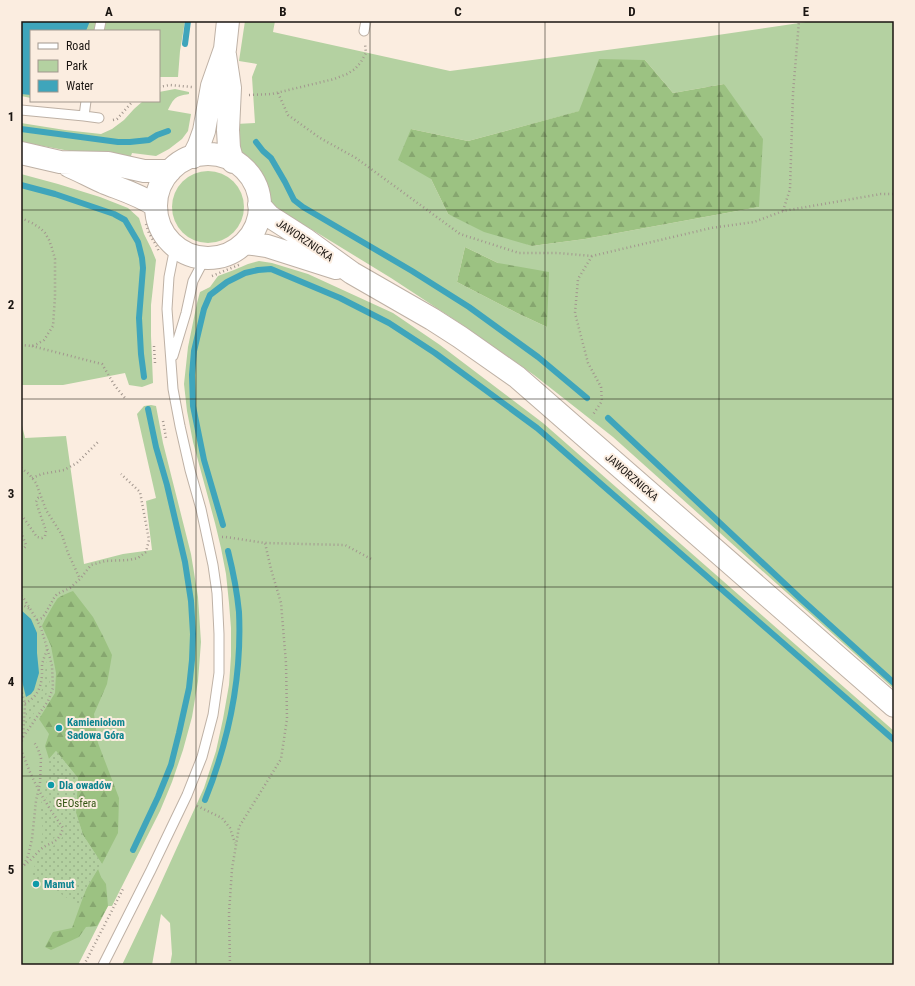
<svg xmlns="http://www.w3.org/2000/svg" width="915" height="986" font-family="'Roboto Condensed',sans-serif">
  <defs>
    <pattern id="forest-firs" width="22" height="20" patternUnits="userSpaceOnUse"><rect width="22" height="20" fill="#9cc282"/><path d="M5 1l3.5 6h-7zM16 11l3.5 6h-7z" fill="#86a66f"/></pattern>
    <pattern id="garden-dots" width="8" height="8" patternUnits="userSpaceOnUse"><rect width="8" height="8" fill="#b4d1a1"/><path d="M2 2h.1M6 6h.1" fill="none" stroke="#9ab38a" stroke-width="1.8" stroke-linecap="round"/></pattern>
  </defs>
  <rect width="100%" height="100%" fill="#fbede0"/>
  <path fill="#b4d1a1" fill-rule="evenodd" d="M21,21H185L180,51L178,77H159V31H31V98L21,96Z
    M245,21H275L273,32L450,71L704,37L813,21H894V689L613,437L534,375L461,324L391,278L311,229L273,210L266,198L260,173L241,151L236,124L255,123L252,77L257,64L239,61ZM645,60L673,93L724,84L759,207L585,239L532,246L448,214L431,179L411,129L468,141L580,111ZM465,247L498,263L547,327L517,313L457,282Z
    M175,89L189,92V94C175,96 174,98 168,110L191,114L188,131L182,139L169,149L156,156L132,153L129,162L21,142V123L65,130L101,134L112,129L124,120L134,109L143,101H159V92Z
    M172 207a36 36 0 1 1 72 0a36 36 0 1 1-72 0Z
    M21,174L58,184L100,197L128,208L139,218L144,234L151,248L156,260L151,305V336L153,383L142,387L129,385L125,373L63,385H21Z
    M259,261L272,263L308,274L393,313L440,345L543,423L894,731V965H170L172,954L170,923L161,914L152,965H122L155,896L204,788L216,751L223,719L229,685L231,656V628L229,603L226,574L221,548L215,523L193,442L187,411L184,384L188,347L197,303L200,292L210,287L218,276L234,270L248,264Z
    M151,405L156,406L163,443L191,554L198,597L201,642L198,681L192,717L183,750L172,782L160,811L112,906H108L78,965H21V421L25,438L66,436L84,564L123,554L152,550L146,501L156,498L137,414L144,406Z"/>
  <path fill="url(#forest-firs)" d="M599,59L645,60L673,93L724,84L763,139L759,207L585,239L532,246L484,232L448,214L431,179L398,160L411,129L468,141L579,111Z
    M465,247L498,263L549,272L547,327L517,313L457,282Z
    M73,591L93,617L103,636L112,655L107,684L94,714L98,743L119,798L118,833L102,864L83,835L76,813L78,778L56,751L49,759L45,746L49,734L39,719L55,693L56,673L51,646L42,626C44,621 56,600 58,598C62,595 68,593 73,591Z
    M98,869L101,877L106,884L108,906L97,926L86,927L79,937L51,950L45,947L53,932L72,928L86,889Z"/>
  <path fill="url(#garden-dots)" d="M47,661L50,681L46,696L25,726L26,710C35,702 43,693 44,681C45,674 45,668 47,661Z
    M56,751L78,778L76,813L83,835L102,864C91,876 85,892 79,906L40,880L30,876L41,852L59,843L65,832V825L47,799L45,791L49,759Z
    M41,801L47,811L59,826C56,840 53,840 40,845L43,831L41,815Z"/>
  <path fill="#3fa5bb" d="M21,21H90L86,31H31V95L21,94Z
    M21,610L31,619L37,633V653L39,673L34,690L31,694L26,697L21,677Z"/>
  <g fill="none" stroke-linecap="round" stroke-linejoin="round">
    <path stroke="#3fa5bb" stroke-width="6" d="M185,44L188,21
      M21,129L118,142H130L149,140L157,135L168,131
      M256,142L263,151L271,158L285,182L294,200L303,207L412,271L469,307L538,357L587,398
      M21,185L55,194L114,214L125,220L138,242L142,258L143,268L139,318L141,354L144,377
      M608,418L801,599L894,683
      M223,525L204,460L193,406L192,375L194,351L204,309L210,295L227,282L245,273L258,270L271,269L340,298L389,323L435,353L537,428L894,740
      M205,800C229,740 242,677 239,612C237,591 233,571 228,551
      M133,850L158,797L171,765L179,733L189,688L192,660L193,634L191,601L185,562L167,485L156,447L148,409"/>
    <g stroke="#beb1a5" stroke-width="11">
      <path id="service" d="M99,31L101,21
        M364,31L366,21
        M21,110L84,116L99,118
        M84,116L86,101
        M173,356L186,313L193,281L205,258
        M103,965L151,870L187,795L202,757L213,715L219,673V634L217,593L213,565L201,509L190,470L180,426L173,389L167,309L169,277L175,247"/>
    </g>
    <g stroke="#beb1a5" stroke-width="24">
      <path id="tertiary" d="M225,55L230,88L228,130L229,148L233,162
        M21,153L60,162L108,163L144,171H170
        M156 206a52 52 0 1 1 104 0a52 52 0 1 1-104 0Z
        M193,157L199,145L204,131L212,86L225,49L228,21
        M69,166C81,171 93,178 105,183C123,190 140,195 156,206
        M259,205L269,216L305,239L352,273L432,319L460,337L517,377L894,706
        M245,243L267,246L336,268"/>
    </g>
    <path stroke="#a2978e" stroke-width="2.5" stroke-dasharray="1 3" stroke-linecap="butt" d="M159,87L170,85L192,87
      M278,93L288,115L320,138L356,158L460,234L519,253H558L592,256L711,228L754,222L783,211L881,194H894
      M249,95L272,94L334,79L347,74L355,69L361,62L366,53L365,44
      M113,120L117,119L133,101
      M783,211L790,189L793,93L799,21
      M21,218L32,223L40,228L45,233L49,240L52,248L55,259V297L53,326L44,340L37,344L32,346L21,345
      M146,224L149,233L157,247L159,252
      M592,256L578,279L575,313L588,363L601,387L602,401L592,416
      M212,276L241,264
      M32,346L102,364L115,386L125,398
      M154,346L155,363
      M163,421L166,438
      M21,468L29,474L36,483L46,510L62,535L68,553L80,579
      M32,478L42,474L64,470L77,463L98,442
      M21,515L23,517L37,537L42,538L45,536L46,531L36,502L38,498L41,497
      M21,532L26,545L25,547L24,548H21
      M222,537H226L265,543L345,545L373,560
      M21,596L24,599L37,620L41,628L50,658L52,666L53,688L48,701L23,737
      M21,604L30,609
      M37,620L42,618L45,614L54,598L57,594L70,588L80,579L91,565L105,561L129,560L138,558L146,552L149,540L140,492L121,474
      M21,689L25,704L23,737L21,744
      M21,705C35,700 41,690 42,675C42,672 42,668 42,665C43,660 45,655 47,650
      M21,749C28,769 36,787 47,804C52,813 58,820 63,828C58,845 50,841 40,850C34,856 29,863 21,867
      M197,806L222,818L230,828L235,843
      M24,865L28,856L32,839L36,801L40,783L41,758L38,749L34,742
      M84,965L124,887
      M230,965L229,913L232,869L239,827L281,759L287,719L286,663L281,603L271,569L265,543"/>
    <use href="#service" stroke="#fff" stroke-width="9"/>
    <use href="#tertiary" stroke="#fff" stroke-width="22"/>
  </g>
  <path fill="none" stroke="#1a1511" stroke-width="1" stroke-opacity="0.55" d="M196,21V965M370,21V965M545,21V965M719,21V965M21,210H894M21,399H894M21,587H894M21,776H894"/>
  <g fill="#0f9aa8" stroke="#fbede0" stroke-width="1.5">
    <circle cx="59" cy="728" r="4"/>
    <circle cx="51" cy="785" r="4"/>
    <circle cx="36" cy="884" r="4"/>
  </g>
  <g text-anchor="middle" stroke-width="4" stroke-linejoin="round" paint-order="stroke">
    <g font-size="11" fill="#1a1511" stroke="#fbede0">
      <text transform="translate(305 240) rotate(34)" y="4">JAWORZNICKA</text>
      <text transform="translate(632 477) rotate(41)" y="4">JAWORZNICKA</text>
    </g>
    <g font-size="11" font-weight="bold" fill="#0d838f" stroke="#fbede0" text-anchor="start">
      <text x="67" y="726">Kamieniołom<tspan x="67" dy="13">Sadowa Góra</tspan></text>
      <text x="59" y="789">Dla owadów</text>
      <text x="44" y="888">Mamut</text>
    </g>
    <g font-size="11" fill="#315411" stroke="#fbede0">
      <text x="76" y="807">GEOsfera</text>
    </g>
  </g>
  <rect width="915" height="986" fill="none" stroke="#fbede0" stroke-width="44"/>
  <rect x="30" y="30" width="130" height="72" fill="#fbede0" stroke="#a1978d"/>
  <rect x="38" y="43" width="20" height="6" fill="#ffffff" stroke="#a1978d"/>
  <text x="66" y="50" font-size="12" fill="#1a1511">Road</text>
  <rect x="38" y="60" width="20" height="12" fill="#b4d1a1" stroke="#a1978d"/>
  <text x="66" y="70" font-size="12" fill="#1a1511">Park</text>
  <rect x="38" y="80" width="20" height="12" fill="#3fa5bb" stroke="#a1978d"/>
  <text x="66" y="90" font-size="12" fill="#1a1511">Water</text>
  <rect x="22" y="22" width="871" height="942" fill="none" stroke="#1a1511" stroke-width="1.5"/>
  <g font-size="13" text-anchor="middle" font-weight="bold" fill="#1a1511">
    <text x="109" y="16">A</text>
    <text x="283" y="16">B</text>
    <text x="458" y="16">C</text>
    <text x="632" y="16">D</text>
    <text x="806" y="16">E</text>
    <text x="11" y="121">1</text>
    <text x="11" y="309">2</text>
    <text x="11" y="498">3</text>
    <text x="11" y="686">4</text>
    <text x="11" y="874">5</text>
  </g>
</svg>
